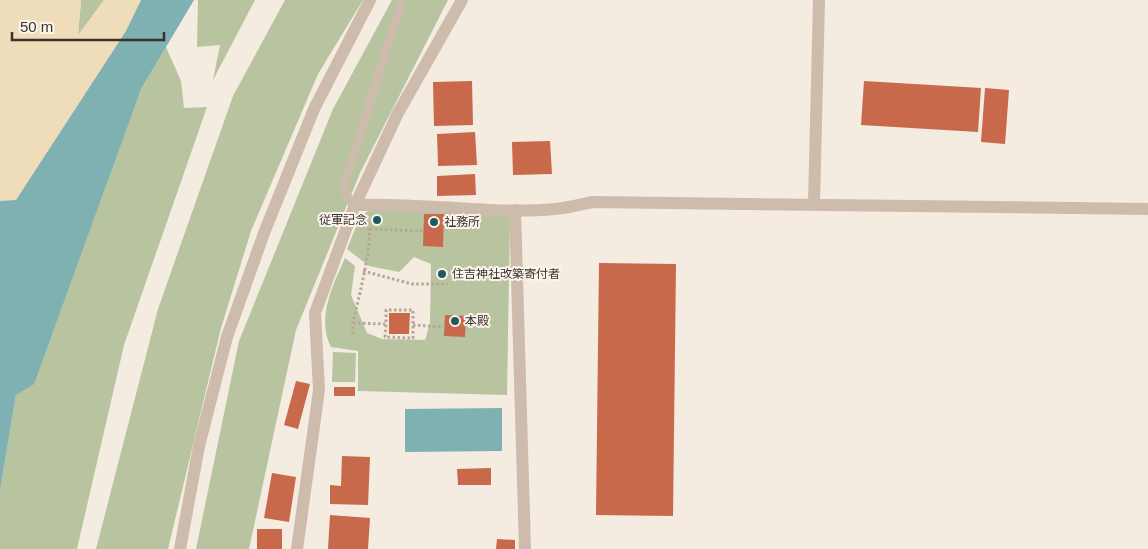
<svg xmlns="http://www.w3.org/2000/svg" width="1148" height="549" font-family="Helvetica,'Noto Sans JP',sans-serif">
  <rect width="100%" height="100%" fill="#f4ebe1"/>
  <path fill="#b8c4a0" d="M81,0H104L78,36Z
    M198,0H255L213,80L220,45L197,47Z
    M285,0H363L318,74L251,231L221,328L168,549H96L158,309L233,96Z
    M392,0H448L360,173L296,330L249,549H196L239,341L333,109Z
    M166,47L181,81L184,108L207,107L124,345L77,549H0V491L16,395L141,89Z
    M372,208L510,216L507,395L358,391V351L331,347C316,318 333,285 345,258L355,266L351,295L367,333L382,339L425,340L430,323L431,264L414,257L399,272L369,266L347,249L360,217Z
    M333,352L356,353L355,382H332Z"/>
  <path fill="#efdcb8" d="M0,0H81L78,35L104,0H141L126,31L16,200L0,201Z"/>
  <path fill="#7fb0b2" d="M141,0H194L141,89L34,384L16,395L0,491V201L16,200L126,31Z
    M502,408V451L405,452V409Z"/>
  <path fill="#c8694b" d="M472,81L473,125L434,126L433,82Z
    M864,81L981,88L978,132L861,125Z
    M985,88L1009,90L1005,144L981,142Z
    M475,132L477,165L438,166L437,134Z
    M550,141L552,174L513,175L512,142Z
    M475,174L476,195L437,196V176Z
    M424,214H444L443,247L423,246Z
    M599,263L676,264L673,516L596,515Z
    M389,313H410L409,334H389Z
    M445,315L466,316L465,337L444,336Z
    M296,381L310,384L298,429L284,425Z
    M334,387H355V396H334Z
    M342,456L370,457L368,505L330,504V485L341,486Z
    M491,468V485H458L457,469Z
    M272,473L296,477L289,522L264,518Z
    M330,515L370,518L368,549H328Z
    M257,529H282V549H257Z
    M497,539L515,540V549H496Z"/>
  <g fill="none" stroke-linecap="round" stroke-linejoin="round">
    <path stroke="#b9a596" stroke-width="3" stroke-dasharray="2.5 2.5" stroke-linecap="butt" d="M370,229L423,231
      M363,271L412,284H448
      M353,323L386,324V310H413V338L385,337L386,324
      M413,325L445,327
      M353,334V323C358,298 374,244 368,221"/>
    <path stroke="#cdbbac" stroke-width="9" d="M355,205L348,199L344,186L402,0"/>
    <path stroke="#cdbbac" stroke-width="12" d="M814,204L819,0
      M355,205C422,202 489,215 555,209C568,208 581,204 593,202L1148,209
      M515,210L525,549
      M180,549L199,446L227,337L264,233L314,109L370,0
      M297,549L319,390L315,313L355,205L398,113L462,0"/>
  </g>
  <g fill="#1f5a5e" stroke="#fbf5ee" stroke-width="2">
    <circle cx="377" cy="220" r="5"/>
    <circle cx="434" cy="222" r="5"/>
    <circle cx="442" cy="274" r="5"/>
    <circle cx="455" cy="321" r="5"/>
  </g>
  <g text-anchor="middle" stroke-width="4" stroke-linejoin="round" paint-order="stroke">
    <g font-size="12" fill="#3b302b" stroke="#fbf5ee" text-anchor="start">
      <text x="367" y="224" text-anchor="end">従軍記念</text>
      <text x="444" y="226">社務所</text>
      <text x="452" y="278">住吉神社改築寄付者</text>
      <text x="465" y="325">本殿</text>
    </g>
  </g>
  <path d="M12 32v8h152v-8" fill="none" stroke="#3b302b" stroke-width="2.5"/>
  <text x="20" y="32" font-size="15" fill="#3b302b" stroke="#fbf5ee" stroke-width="4" paint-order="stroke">50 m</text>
</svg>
